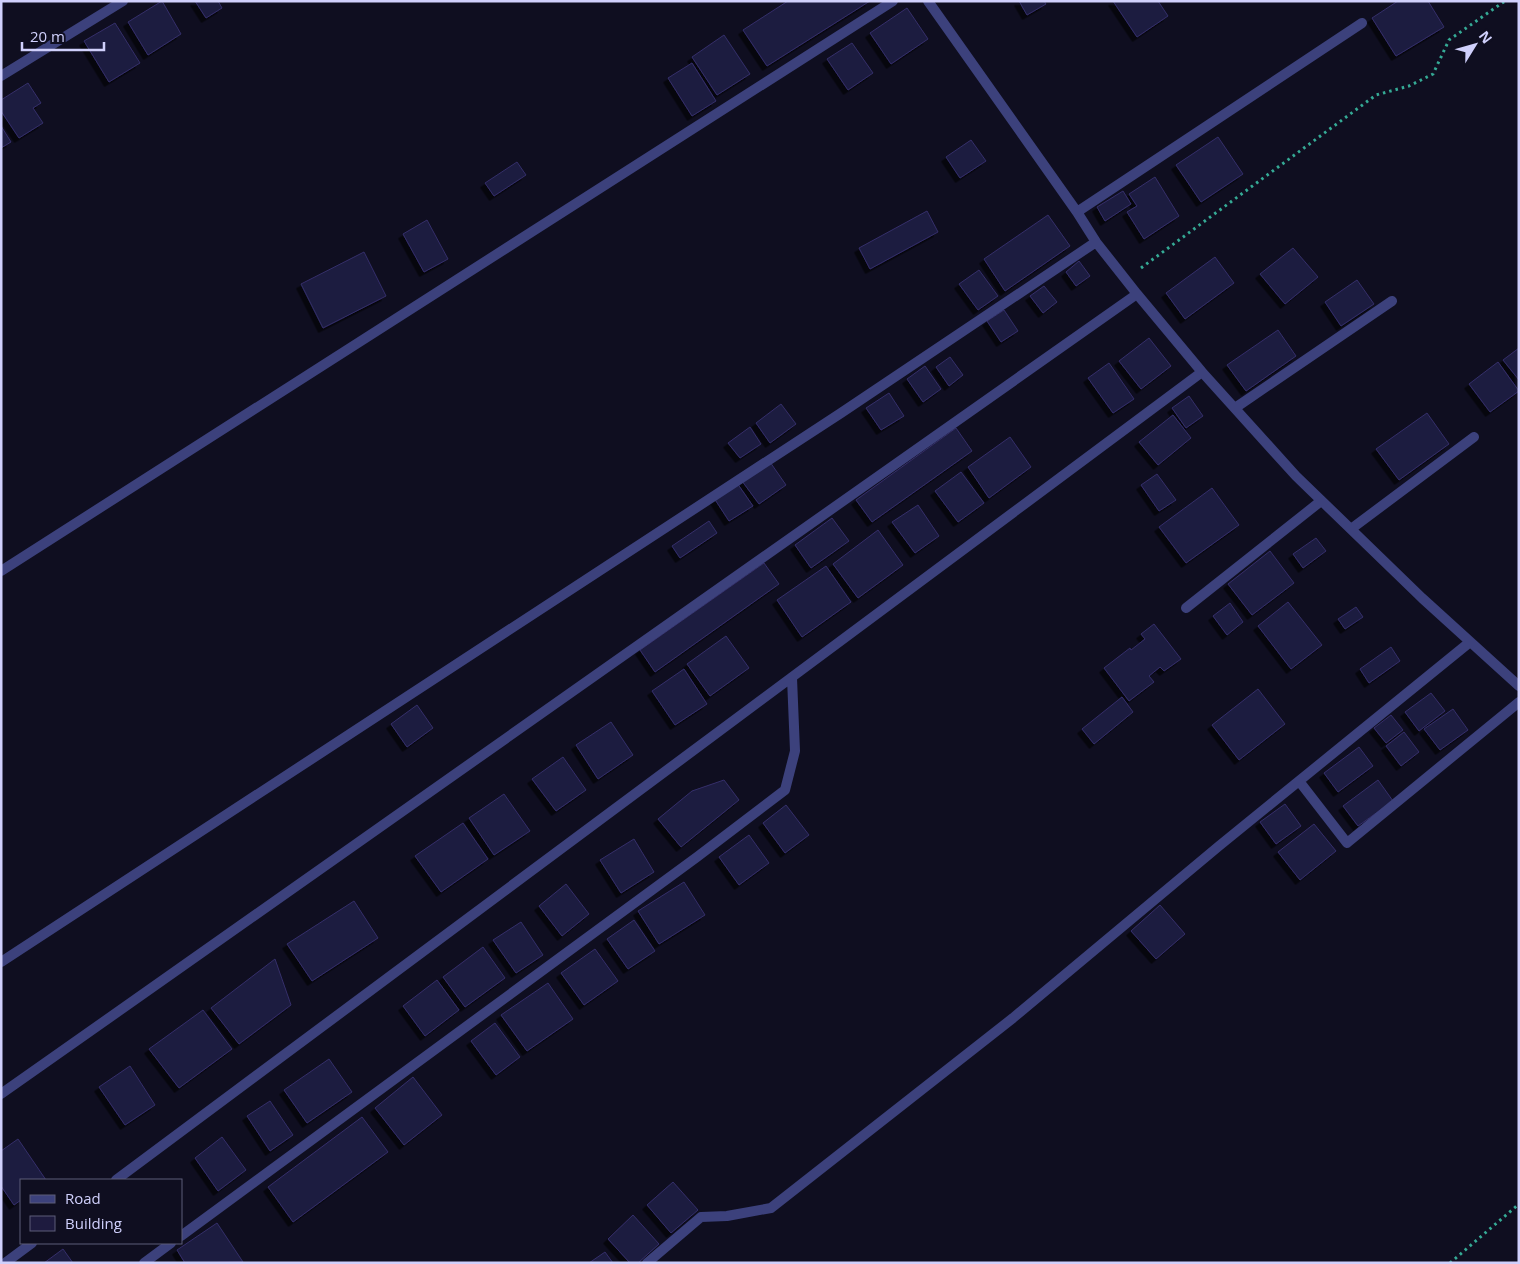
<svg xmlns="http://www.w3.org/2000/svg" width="1520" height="1264" font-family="'Open Sans',sans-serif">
  <defs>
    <filter id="shadow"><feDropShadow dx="-4.5" dy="4.5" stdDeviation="0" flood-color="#0009"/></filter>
  </defs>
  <rect width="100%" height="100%" fill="#0f0e20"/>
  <path fill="#1e1b3f" stroke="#342f6a" filter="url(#shadow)" d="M162,1L181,34L148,55L128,22Z
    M195,1H218L222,8L206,18Z
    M788,1H870L767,66L743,30Z
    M1019,1H1044L1046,4L1027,15Z
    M1113,1H1158L1168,16L1137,37Z
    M1398,1H1428L1444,27L1396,56L1372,18Z
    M907,8L928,39L891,64L870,33Z
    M115,23L140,63L109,82L84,41Z
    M724,35L750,74L717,95L692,57Z
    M852,43L873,73L848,90L827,59Z
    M692,63L716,101L692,116L668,78Z
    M28,83L41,103L33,108L43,123L19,138L1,111V100Z
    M1,126L11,142L1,148Z
    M1218,137L1243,174L1201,202L1176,165Z
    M971,140L986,161L960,178L946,157Z
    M517,162L526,175L494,196L485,183Z
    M1155,177L1179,216L1144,239L1127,212L1137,206L1129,194Z
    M1123,191L1131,204L1105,221L1097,207Z
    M927,211L938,232L870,269L859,248Z
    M1048,215L1070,246L1005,291L984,259Z
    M427,220L448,259L424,272L403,234Z
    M1293,248L1318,277L1285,304L1260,274Z
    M364,252L386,296L323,328L301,284Z
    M1215,257L1234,283L1185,319L1166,293Z
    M1079,261L1090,276L1076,286L1066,272Z
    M979,270L998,296L978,310L959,284Z
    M1357,280L1374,304L1341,326L1325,302Z
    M1044,286L1057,302L1043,313L1030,296Z
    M1004,310L1018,331L1001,342L987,321Z
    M1278,330L1296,356L1246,391L1227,365Z
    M1149,338L1171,366L1141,389L1119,361Z
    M1519,348V380L1503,360Z
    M950,357L963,375L949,386L936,367Z
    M1498,362L1519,391L1490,412L1469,384Z
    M1109,363L1134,399L1113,413L1088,378Z
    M925,366L941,389L923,402L907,379Z
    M889,393L904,416L881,430L866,408Z
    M1189,396L1203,416L1186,428L1172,408Z
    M781,404L796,424L770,443L756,423Z
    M1427,413L1449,444L1399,480L1376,449Z
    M1173,415L1191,438L1158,465L1139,442Z
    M750,427L761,444L740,458L728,443Z
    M956,428L972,451L872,522L856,500Z
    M1010,437L1031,467L989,498L968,467Z
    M770,462L786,485L759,504L742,481Z
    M961,472L984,503L958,522L935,491Z
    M1157,474L1176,500L1159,511L1141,485Z
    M737,483L753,506L729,521L714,498Z
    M1212,488L1239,525L1186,563L1159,527Z
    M918,505L939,536L915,553L892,522Z
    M832,518L849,541L811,568L795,545Z
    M709,521L717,533L680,558L672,546Z
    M878,530L903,565L858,598L833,564Z
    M1316,538L1326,551L1303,568L1293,554Z
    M1270,551L1294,583L1252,615L1228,584Z
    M764,563L779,584L655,672L640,650Z
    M826,566L851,602L802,637L777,600Z
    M1288,602L1322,645L1291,669L1258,626Z
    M1230,603L1243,622L1227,635L1213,616Z
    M1356,607L1363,617L1345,629L1338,619Z
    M1154,624L1181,659L1164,671L1160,667L1149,676L1154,682L1129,701L1104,668L1130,648L1131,650L1145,639L1141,634Z
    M726,636L749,668L710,696L687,664Z
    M1391,647L1400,661L1369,683L1360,669Z
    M684,669L707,704L675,725L652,691Z
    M1258,689L1285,724L1239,760L1212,725Z
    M1431,693L1445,711L1419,731L1405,712Z
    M1122,697L1133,712L1094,744L1082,729Z
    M417,705L433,728L407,747L391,724Z
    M1453,709L1468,730L1440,750L1424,729Z
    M1391,715L1403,730L1386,743L1374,728Z
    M611,722L633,755L598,779L576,745Z
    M1404,732L1419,752L1401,766L1386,746Z
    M1359,747L1373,766L1338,792L1324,773Z
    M563,757L586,790L556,811L532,779Z
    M724,780L739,800L681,847L658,819L692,791Z
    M1378,780L1393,801L1358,826L1343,806Z
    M504,794L530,831L494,855L469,818Z
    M1285,804L1301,826L1276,844L1260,822Z
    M786,805L809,835L785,853L763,823Z
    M463,823L488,859L441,892L415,856Z
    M1314,824L1336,851L1300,880L1278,852Z
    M749,835L769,863L739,885L719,857Z
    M634,839L654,872L621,893L600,860Z
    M684,882L705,915L659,944L638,911Z
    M566,884L589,914L562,936L539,906Z
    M354,901L378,938L312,981L287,944Z
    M1160,905L1185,934L1156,959L1131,931Z
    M634,920L655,951L628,969L607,939Z
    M521,922L543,955L516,973L493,940Z
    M483,947L505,978L465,1007L443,977Z
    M595,949L618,981L584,1005L561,973Z
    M275,959L291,1005L239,1044L211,1008Z
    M437,980L459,1010L425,1036L403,1006Z
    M548,983L573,1019L527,1051L501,1015Z
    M203,1010L232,1049L179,1088L149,1049Z
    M495,1023L520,1057L496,1075L471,1041Z
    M329,1059L352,1092L307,1123L284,1090Z
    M130,1066L155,1105L125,1125L99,1087Z
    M413,1077L442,1115L404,1145L375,1108Z
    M270,1101L293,1135L270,1151L247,1116Z
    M362,1117L388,1152L293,1222L268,1187Z
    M222,1137L246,1170L218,1191L195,1158Z
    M18,1139L46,1180H21V1200L14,1205L1,1186V1151Z
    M673,1182L698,1210L671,1233L647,1205Z
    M633,1215L659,1244L638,1263H630L608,1239Z
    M217,1223L243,1262L185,1263L177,1250Z
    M63,1249L73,1263H44Z
    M605,1252L613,1263H589Z"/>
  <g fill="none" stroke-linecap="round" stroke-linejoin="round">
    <path stroke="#35aa95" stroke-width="3" stroke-dasharray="2.5 4" stroke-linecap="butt" d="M1141,268L1376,95L1409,86L1433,74L1449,40L1505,1
      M1450,1263L1519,1204"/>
    <path stroke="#3c417c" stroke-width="10" d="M928,1L1077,212L1096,242L1137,294L1202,372L1296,476L1422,598L1519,686
      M1,76L123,1
      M1077,212L1362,23
      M1235,408L1392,301
      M1351,529L1474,437
      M1,571L893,1
      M1186,608L1321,501
      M1299,781L1347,843L1519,702
      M1,962L841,413L1096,242
      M1,1094L1137,294
      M116,1180L1202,372
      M181,1236L697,857L785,790L795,751L792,678
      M5,1263L32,1243
      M144,1263L171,1243
      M647,1263L701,1217L727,1216L771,1208L1013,1018L1219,846L1470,642"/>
  </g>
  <rect width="1520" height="1264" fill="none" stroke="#d0d0fc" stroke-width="5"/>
  <rect x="20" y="1179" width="162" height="65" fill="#0f0e20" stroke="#5c5c78"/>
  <rect x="30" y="1195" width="25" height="8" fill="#3c417c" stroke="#5c5c78"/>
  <text x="65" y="1204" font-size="15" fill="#d0d0fc">Road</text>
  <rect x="30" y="1216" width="25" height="15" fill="#1e1b3f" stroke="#5c5c78"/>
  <text x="65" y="1229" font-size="15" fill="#d0d0fc">Building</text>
  <g transform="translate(1475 45) rotate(53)" stroke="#0f0e20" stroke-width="4" paint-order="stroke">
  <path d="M0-4L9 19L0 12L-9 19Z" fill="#d0d0fc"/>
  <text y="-8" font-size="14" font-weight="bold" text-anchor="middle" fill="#d0d0fc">N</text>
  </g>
  <path d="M22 42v8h82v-8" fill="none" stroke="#d0d0fc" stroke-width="2.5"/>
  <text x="30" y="42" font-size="15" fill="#d0d0fc" stroke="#0f0e20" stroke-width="4" paint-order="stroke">20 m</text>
</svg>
